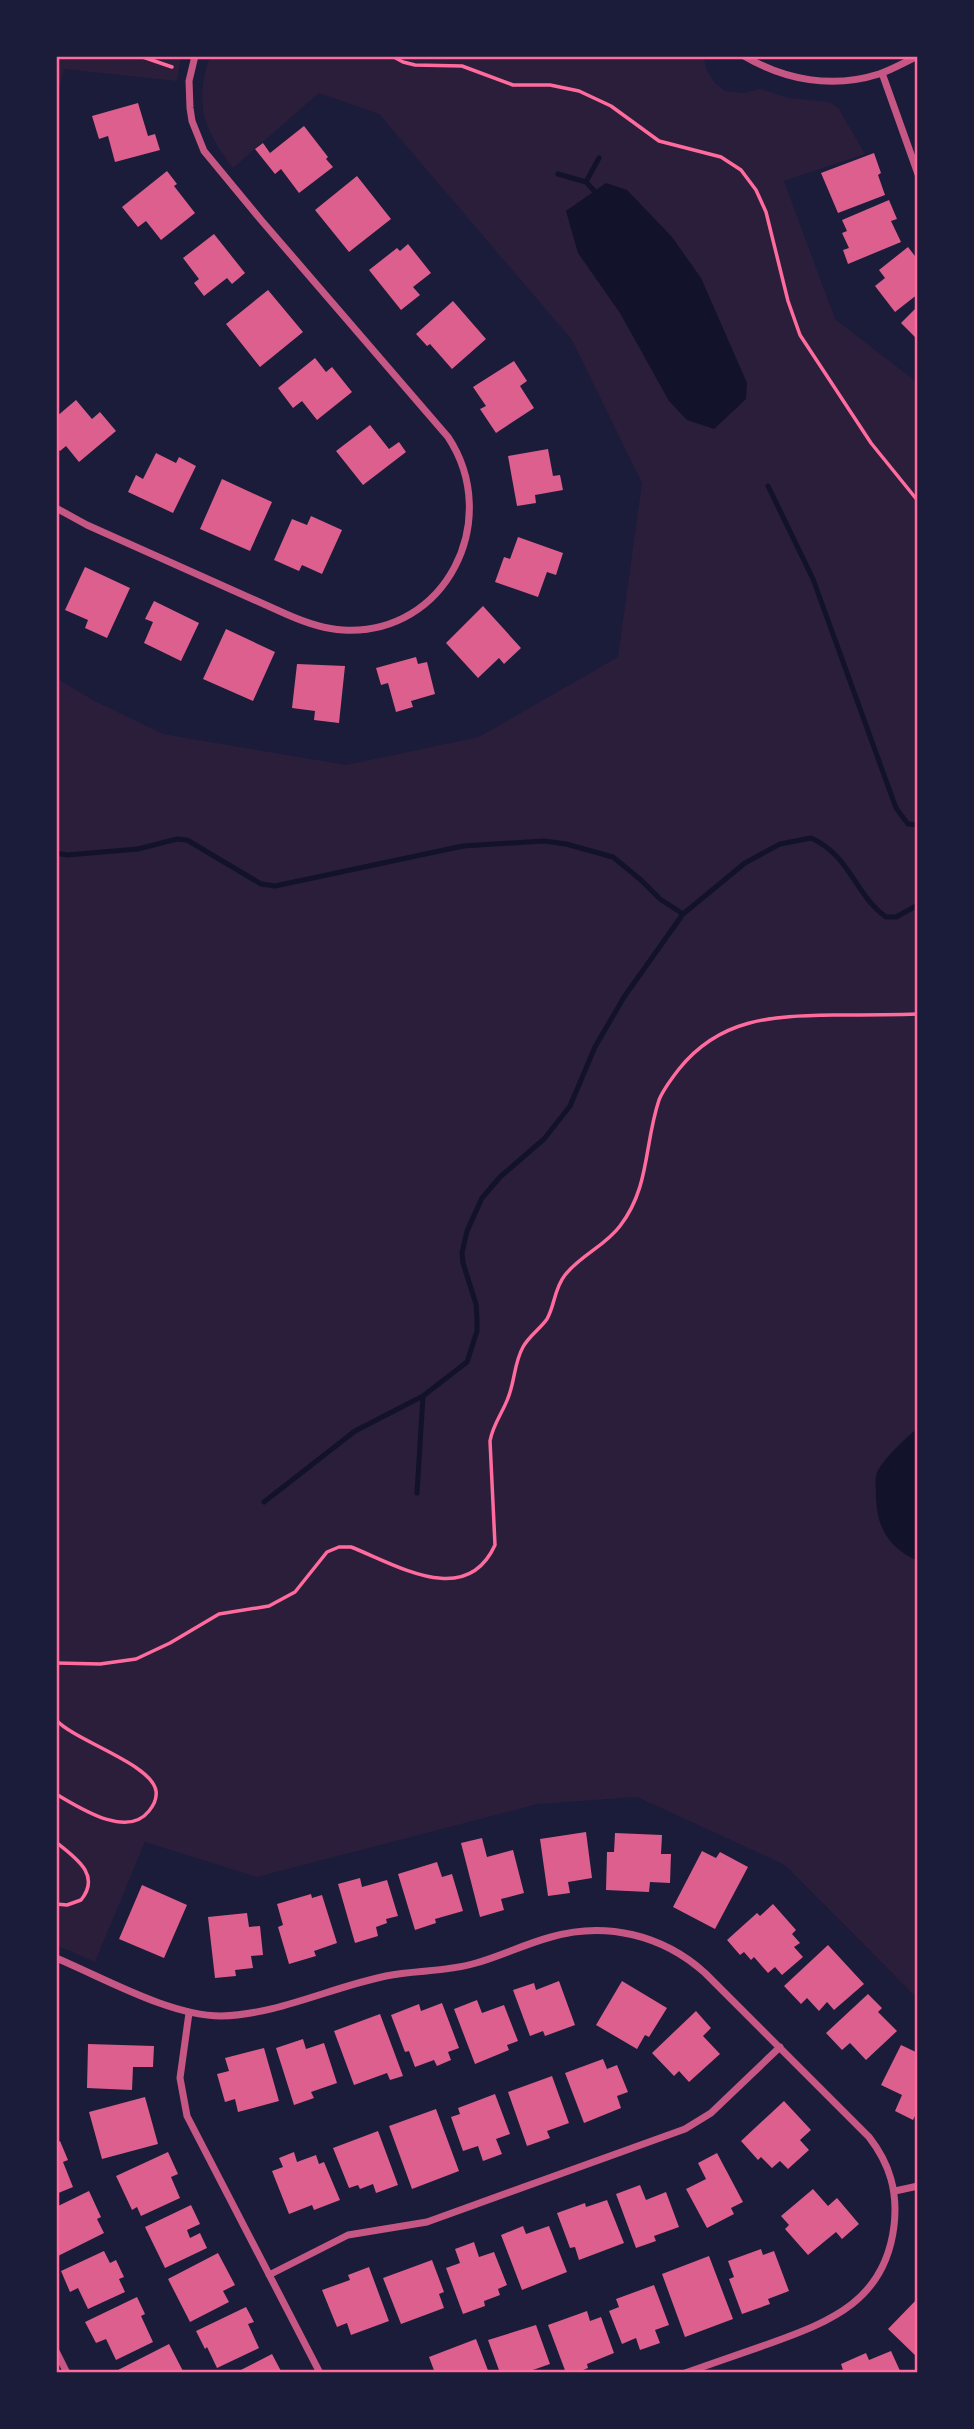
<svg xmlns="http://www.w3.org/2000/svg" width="974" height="2429" font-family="Roboto,sans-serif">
  <rect width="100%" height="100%" fill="#1b1b3a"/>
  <path fill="#2a1e3b" d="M56,56H181L177,81L64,69L56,104Z
    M210,56H703L707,71L715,83L725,91L744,93L760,89L789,98L830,102L839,109L865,154L784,181L835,319L918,383V1999L785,1865L637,1797L538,1804L257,1877L145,1842L95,1962L56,1945V678L93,700L163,734L346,765L479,737L618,657L642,483L572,340L379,114L319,93L233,168C203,127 194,106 210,56Z"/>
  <path fill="#12122b" d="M606,183L627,190L672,237L701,278L747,383L746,399L714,429L687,420L669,401L620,313L578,253L566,211Z
    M918,1428V1561C887,1547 876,1526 876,1493C876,1488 875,1481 876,1476C879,1462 907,1437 918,1428Z"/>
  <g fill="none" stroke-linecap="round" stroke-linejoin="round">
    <path stroke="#12122b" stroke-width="5" d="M558,174L586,182
      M598,195L586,182L599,158
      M768,486L813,579L896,808L908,824L918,825
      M56,853L67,855L138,849L177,839L187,840L261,884L275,886L463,846L544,841L566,844L613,857L641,880L660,899L683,914
      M417,1493L423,1396
      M264,1502L355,1431L423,1396L467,1362L477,1331V1319L476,1304L463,1263L462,1253L467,1231L482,1198L500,1177L544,1139L570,1106L595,1047L624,997L683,914L745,863L780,844L811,838C851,856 854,894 886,917H896L918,905"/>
  </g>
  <path fill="#dd5f8e" d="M138,103L148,136L155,134L160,150L115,162L108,136L99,139L92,116Z
    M304,126L328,157L326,159L333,167L299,193L281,169L275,174L255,149L263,143L270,153Z
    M874,153L881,173L878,175L885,195L838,213L821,173Z
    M167,171L177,184L174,186L195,213L161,240L146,221L138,227L122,207Z
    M357,176L391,219L349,252L315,210Z
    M889,200L897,219L891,221L901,242L848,264L843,250L849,248L842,233L847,231L842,220Z
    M214,234L245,273L232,284L227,278L204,296L194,283L199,279L183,258Z
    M408,244L431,273L413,287L420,295L401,310L369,270L397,248L400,251Z
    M908,247L918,260V294L895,312L875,286L885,278L879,270Z
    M268,290L303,332L260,367L226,324Z
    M453,301L486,339L452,369L430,344L427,346L416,334Z
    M918,306V334L915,337L901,323Z
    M315,358L326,372L332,367L352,392L317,420L302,401L293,408L278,388Z
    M514,361L527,381L520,386L534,408L496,433L480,409L486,406L473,387Z
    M76,400L92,419L100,412L116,431L79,462L66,446L60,451L56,447V417Z
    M370,425L389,449L399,442L406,452L363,485L336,451Z
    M548,449L553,476L560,475L563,490L535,495L536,503L517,506L508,456Z
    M156,453L176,463L179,457L196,466L173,513L128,492L136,475L143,479Z
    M222,479L272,502L250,551L200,529Z
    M311,516L342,530L322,574L302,565L299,571L274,560L292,519L307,525Z
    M518,537L563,553L556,575L547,572L538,597L495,582L504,557L510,559Z
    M85,567L130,588L107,638L85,628L88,620L65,610Z
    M154,601L199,623L181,661L144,643L153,622L145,619Z
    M483,606L521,648L504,664L499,658L478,678L446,643Z
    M226,629L275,652L253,701L203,679Z
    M416,657L418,664L427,662L435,694L411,701L413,707L396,712L388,683L381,685L376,668Z
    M297,664L345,666L339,723L314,720L315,711L292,708Z
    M586,1832L592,1878L568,1882L570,1893L548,1896L540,1839Z
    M615,1833L662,1835L661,1854H671L670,1883L650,1882L649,1892L606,1890L607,1852H614Z
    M482,1838L487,1857L513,1850L524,1893L501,1899L504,1910L480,1917L461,1843Z
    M702,1851L716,1858L720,1852L748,1867L715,1929L673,1907Z
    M437,1862L442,1877L452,1874L463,1911L435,1919L436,1923L415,1930L398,1874Z
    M360,1878L362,1887L387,1880L398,1916L386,1919L387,1923L376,1927L378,1936L355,1943L338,1884Z
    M142,1885L187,1905L164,1958L119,1939Z
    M311,1894L312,1898L322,1895L337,1943L314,1951L316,1956L289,1964L278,1927L283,1925L277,1904Z
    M773,1904L796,1930L792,1934L800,1943L794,1947L803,1957L782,1975L775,1967L768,1973L754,1957L751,1960L744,1952L740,1955L727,1940L757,1913L760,1916Z
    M247,1913L249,1927L260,1926L263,1955L251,1956L253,1968L235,1970L236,1976L215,1978L208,1917Z
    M828,1945L864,1984L834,2010L827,2002L819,2011L807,1998L801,2004L784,1986Z
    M559,1981L575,2025L545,2036L543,2031L530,2036L513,1990L534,1983L536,1990Z
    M622,1981L667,2008L649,2037L645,2035L637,2049L596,2025Z
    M868,1994L882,2008L878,2012L897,2031L866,2060L850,2043L842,2050L826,2033Z
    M477,2000L482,2013L504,2005L518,2041L507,2045L509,2050L475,2064L454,2009Z
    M442,2003L459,2048L448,2052L451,2060L437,2066L434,2060L415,2067L409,2051L405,2052L391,2015L419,2004L421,2011Z
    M696,2011L711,2028L703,2036L720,2054L689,2082L679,2071L674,2076L652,2053Z
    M380,2014L403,2076L390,2080L387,2073L354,2085L334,2031Z
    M303,2039L306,2049L324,2043L337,2083L311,2092L314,2098L294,2105L276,2048Z
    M88,2044L154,2046L153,2067H133L132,2090L87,2088Z
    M901,2045L918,2053V2110L913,2120L895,2111L902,2095L881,2085Z
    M264,2048L279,2101L238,2112L235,2099L225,2102L217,2074L229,2071L225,2058Z
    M603,2059L607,2069L617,2065L628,2092L617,2096L621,2108L584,2123L565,2073Z
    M552,2076L569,2123L547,2131L550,2138L527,2146L508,2092Z
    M495,2094L510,2134L496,2139L502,2154L483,2161L478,2146L463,2151L451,2117L460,2114L458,2108Z
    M145,2097L158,2144L102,2159L89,2112Z
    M784,2101L811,2130L800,2140L809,2150L788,2169L780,2161L772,2168L761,2157L758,2160L741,2141Z
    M436,2109L459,2171L412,2189L389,2126Z
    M378,2131L398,2185L376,2193L373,2184L360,2189L358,2185L349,2188L333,2148Z
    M60,2141L68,2160L63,2162L73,2187L56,2194V2143Z
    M168,2152L178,2174L171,2177L180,2198L141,2216L137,2207L132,2210L116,2176Z
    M294,2152L297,2162L316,2155L319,2164L324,2162L340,2200L314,2210L312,2205L289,2214L272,2171L283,2167L279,2158Z
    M717,2153L743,2202L731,2208L734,2214L707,2228L686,2189L706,2179L698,2163Z
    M640,2185L646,2200L666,2192L679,2227L654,2236L656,2241L636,2248L616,2194Z
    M813,2189L828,2206L837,2198L859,2224L842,2239L836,2232L808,2255L785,2229L789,2225L781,2216Z
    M89,2191L101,2217L97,2219L104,2233L56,2257V2234L59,2233L56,2226V2207Z
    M607,2200L624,2243L579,2260L575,2247L570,2248L557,2213L585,2203L586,2207Z
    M191,2205L200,2224L187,2230L190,2238L200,2233L207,2248L165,2268L145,2227Z
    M523,2226L526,2234L549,2226L567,2272L522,2290L501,2235Z
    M474,2242L479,2257L494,2252L507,2285L498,2289L500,2295L484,2301L485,2306L463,2314L446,2268L460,2263L455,2249Z
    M761,2249L763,2255L774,2251L789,2291L768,2299L770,2304L742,2314L729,2279L734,2277L728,2261Z
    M104,2251L110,2263L116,2260L124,2277L119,2279L125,2292L88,2309L78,2288L70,2292L61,2271Z
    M218,2253L235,2285L223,2291L229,2302L190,2322L168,2279Z
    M709,2256L733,2319L685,2337L662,2274Z
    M432,2260L444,2292L439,2294L444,2308L401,2324L383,2278Z
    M369,2267L389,2321L351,2335L347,2323L337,2327L322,2290L350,2280L348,2275Z
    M654,2285L669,2325L655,2330L660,2343L640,2350L636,2338L622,2344L609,2311L619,2307L616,2299Z
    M137,2297L145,2314L141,2316L153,2342L116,2360L106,2339L96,2343L85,2322Z
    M918,2298V2358L888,2329Z
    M246,2307L254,2322L248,2324L259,2348L217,2368L207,2347L205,2349L196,2331Z
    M587,2311L590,2321L601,2317L614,2353L587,2364L588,2368L576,2373H566L548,2325Z
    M536,2325L550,2364L530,2371V2373H500L488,2340Z
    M476,2339L489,2373H435L429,2357Z
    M169,2344L184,2373H117L116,2371Z
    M891,2351L901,2373H844L841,2364L866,2353L869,2360Z
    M272,2354L282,2373H235Z"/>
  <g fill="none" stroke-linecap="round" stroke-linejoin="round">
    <path stroke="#ff6b9d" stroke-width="3.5" d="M140,56L172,67
      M392,56L403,62L415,65L462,66L513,85H550L579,91L611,106L659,141L721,157L741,170L756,190L766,212L788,301L800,335L871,443L918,501
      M56,1663L100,1664L136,1659L170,1643L219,1614L269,1606L295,1592L327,1552L339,1547H351C397,1565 466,1609 495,1545L490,1441C493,1424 502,1414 508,1398C515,1381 514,1363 523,1347C529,1336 540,1329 547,1319C555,1305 554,1289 565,1275C581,1255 605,1246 620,1226C650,1187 644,1145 659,1100C663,1090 672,1078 679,1069C720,1018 772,1016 833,1015C861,1015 890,1015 918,1014
      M56,1720C77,1742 152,1764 156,1791C157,1798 154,1805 149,1811C127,1839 80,1808 56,1794
      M56,1842C74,1857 102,1874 81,1900L67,1905L56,1904"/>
    <path stroke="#c65784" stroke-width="7" d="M744,56C785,80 832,89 879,74C892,70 905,62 918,56
      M882,73L918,174
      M56,508L87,525L286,614C304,622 323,629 343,630C446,636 503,520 448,437L261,220L204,151L192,121L190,108L189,81L195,56
      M56,1958C104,1978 170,2016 221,2016C276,2015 332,1987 386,1976C416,1970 447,1972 476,1963C501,1956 525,1944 551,1937C606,1921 663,1935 705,1973L869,2137C890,2164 898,2192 894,2226C885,2300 832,2321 771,2343C742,2353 713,2363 685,2373
      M189,2013L180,2078L187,2116L320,2373
      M895,2191L918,2186
      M269,2275L348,2235L427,2222L685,2129L711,2113L780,2047
      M56,2351L67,2373"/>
  </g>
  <rect width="974" height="2429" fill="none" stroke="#1b1b3a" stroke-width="116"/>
  <rect x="58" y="58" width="858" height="2313" fill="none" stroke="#ff6b9d" stroke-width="2.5"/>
</svg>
